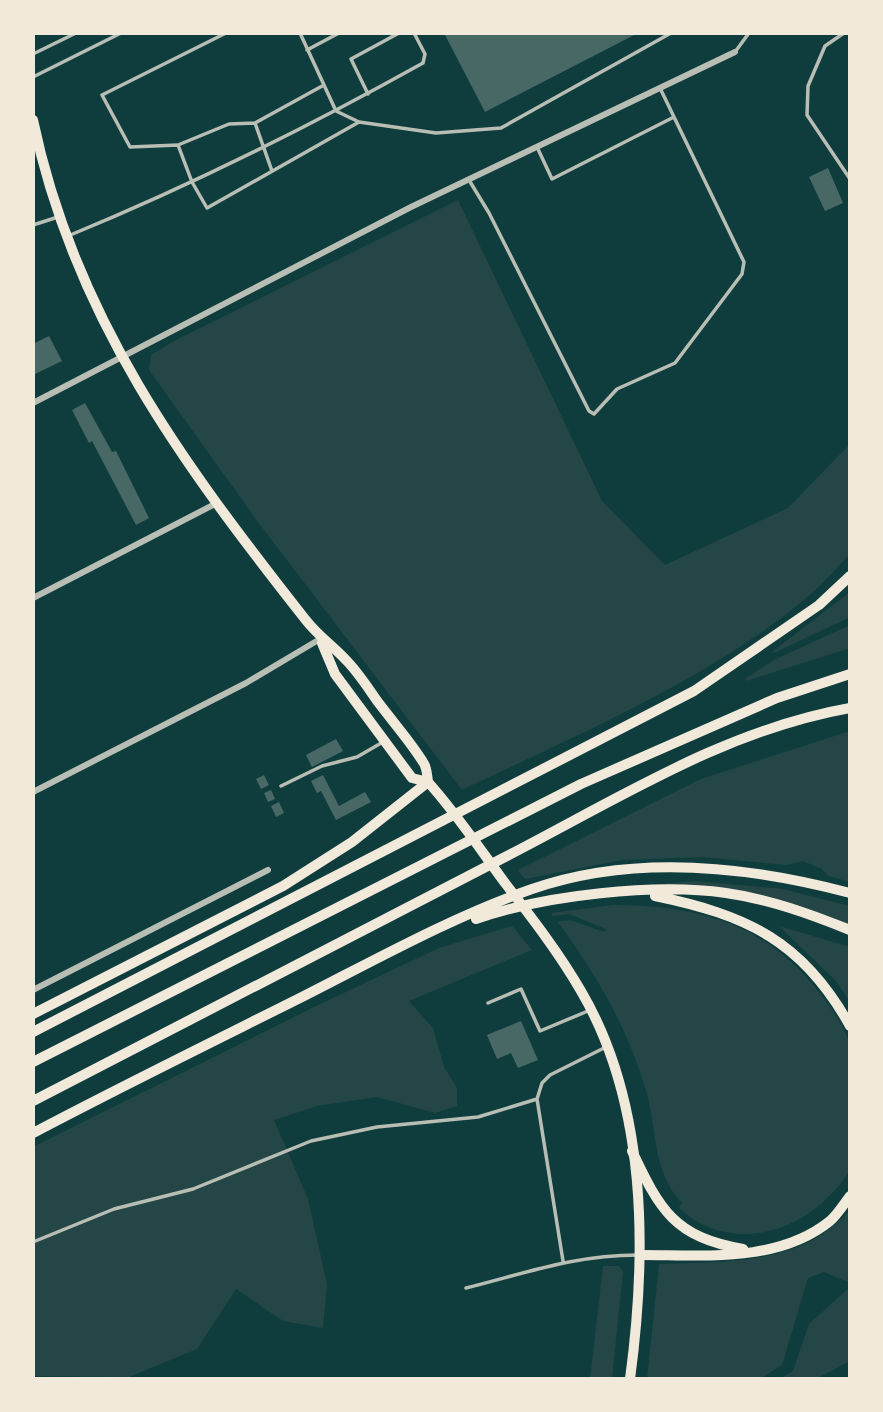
<svg xmlns="http://www.w3.org/2000/svg" width="883" height="1412" font-family="Overpass,sans-serif">
  <rect width="100%" height="100%" fill="#0f3d3e"/>
  <path fill="#244646" d="M458,200L602,501L665,565L788,508L850,444V554C838,566 826,581 813,592C719,675 575,736 462,790L258,522L149,370L151,355L174,341Z
    M850,592V617L774,653L772,652Z
    M850,625V648L746,681V678L776,659Z
    M850,731V882L828,876L822,869L803,861L787,865L702,857L622,860L525,879L518,870L701,779Z
    M695,881L783,889L850,906V927L807,911L648,885Z
    M613,905C698,906 764,922 819,992C831,1007 846,1028 850,1047C853,1064 850,1084 850,1101C850,1118 854,1154 849,1170C846,1179 837,1188 830,1195C790,1238 724,1250 679,1208L682,1203C651,1171 658,1127 645,1087C625,1023 597,976 558,922L570,920L604,932L606,929L569,914L553,916L551,913Z
    M512,926L532,950L409,1001L433,1028L444,1067L457,1088V1106L435,1113L377,1097L317,1106L274,1120L308,1199L327,1284L323,1328L283,1321L236,1289L197,1349L129,1377L33,1376V1147L314,1007L439,948Z
    M779,926L850,947V1002L836,981Z
    M850,1210V1283L824,1272L808,1278L782,1365L759,1379H647L659,1264C727,1261 801,1266 850,1210Z
    M603,1266H619L623,1271L612,1379H590Z
    M850,1287V1361L816,1379H779L793,1371L809,1324Z"/>
  <path fill="#486865" d="M444,33H638L485,112Z
    M828,168L843,203L825,211L809,177Z
    M49,336L62,361L33,375V344Z
    M85,403L112,452L116,451L149,518L136,525L92,441L89,443L72,410Z
    M336,739L343,751L312,767L306,755Z
    M264,775L269,785L261,789L256,779Z
    M323,775L339,806L365,792L371,802L336,820L321,791L317,793L311,781Z
    M271,790L275,799L268,802L264,793Z
    M279,802L284,813L276,817L271,806Z
    M521,1021L538,1060L518,1068L511,1053L497,1059L487,1035Z"/>
  <g fill="none" stroke-linecap="round" stroke-linejoin="round">
    <path stroke="#b8beb3" stroke-width="3.5" d="M300,33L336,111L359,122L436,133L501,128L671,33
      M844,33L825,46L808,86L807,115L850,179
      M307,50L339,33
      M735,52L749,33
      M33,54L76,33
      M33,77L121,33
      M368,94L351,59L399,33
      M255,123L229,124L178,145L192,182L207,208L359,122
      M178,145L130,147L102,95L226,33
      M537,147L552,179L674,117
      M272,171L255,123L324,85
      M469,180L489,213L589,411L594,414L617,389L675,363L742,274L744,262L660,88
      M33,225L58,217
      M68,236C190,186 308,127 423,63L425,54L414,33
      M281,786L322,766L357,757L383,742
      M488,1003L521,989L540,1031L588,1011
      M33,1242L114,1209L193,1189L311,1141L377,1127L478,1117L537,1099
      M563,1261L537,1099L542,1083L550,1075L604,1048
      M466,1288C526,1273 575,1255 638,1255"/>
    <path stroke="#b8beb3" stroke-width="6" d="M33,403L411,207L735,52
      M33,598L215,504
      M33,792L246,683L320,639
      M33,990L268,870"/>
    <path stroke="#f1e9da" stroke-width="10" d="M33,120C74,317 183,464 305,619C317,635 332,645 346,660C358,672 368,688 378,702C393,722 410,741 423,762C427,767 427,775 428,782C456,813 480,849 505,883C532,918 559,953 581,991C648,1105 647,1253 630,1379
      M322,643L335,674L412,778L428,782"/>
    <path stroke="#f1e9da" stroke-width="10" d="M655,896C747,915 803,941 850,1026
      M476,919C545,895 655,883 726,893C769,899 810,914 850,930
      M33,1014L283,886L352,842L428,782
      M33,1032L694,691L819,605L850,576
      M33,1062L581,784L777,698L850,674
      M33,1101C191,1019 349,937 507,856C618,799 725,730 850,708
      M33,1133C122,1086 212,1042 302,997C377,959 452,917 532,889C633,854 748,866 850,893
      M632,1151C660,1210 674,1237 743,1249
      M642,1255C704,1255 778,1263 830,1221C837,1215 844,1204 850,1196"/>
  </g>
  <rect width="883" height="1412" fill="none" stroke="#f1e9da" stroke-width="70"/>
</svg>
